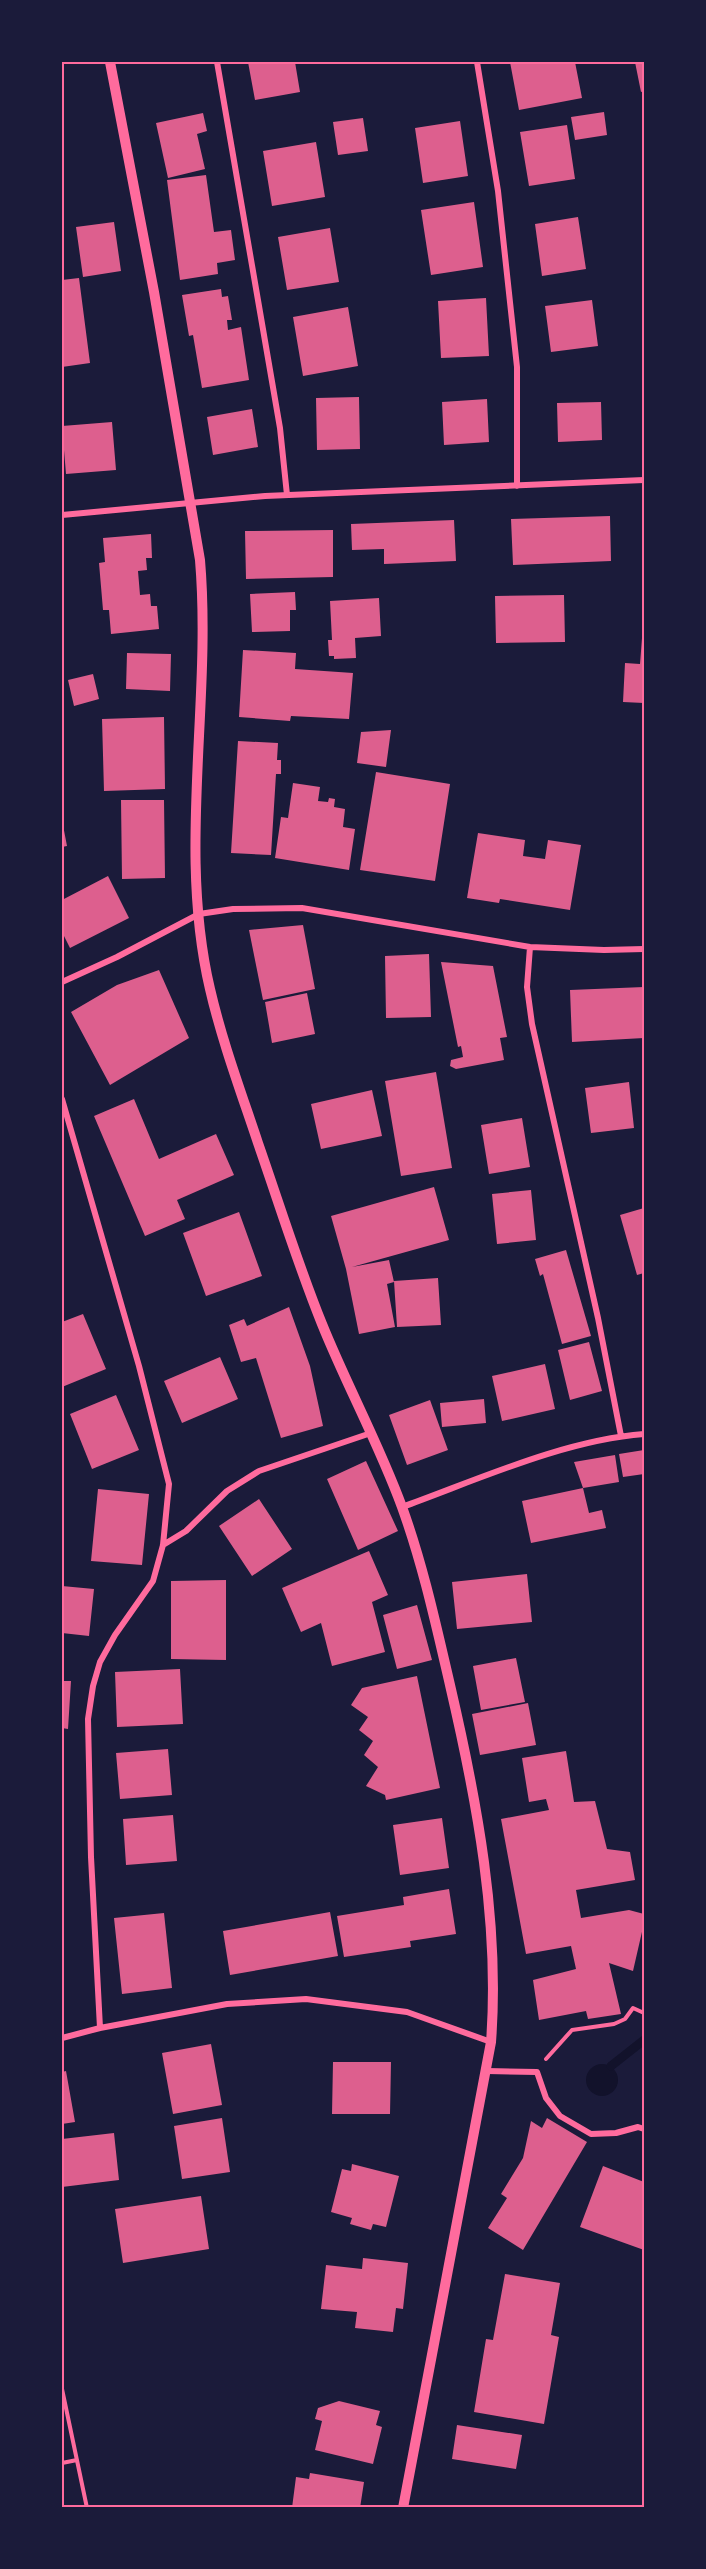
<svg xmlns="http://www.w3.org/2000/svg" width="706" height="2569" font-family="'DejaVu Sans',sans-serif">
  <rect width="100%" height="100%" fill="#1b1b3a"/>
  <path fill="#12122b" d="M586 2080a16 16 0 1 1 32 0a16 16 0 1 1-32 0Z"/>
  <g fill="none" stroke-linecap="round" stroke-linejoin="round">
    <path stroke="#12122b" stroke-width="9" d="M611,2066L644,2040"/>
  </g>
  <path fill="#dd5f8e" d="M248,62H295L300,92L255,100Z
    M510,62H575L582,98L519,110Z
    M635,62H644V91L641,92Z
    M604,112L607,135L575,140L571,117Z
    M203,113L207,131L197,134L205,169L168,178L156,123Z
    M363,118L368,151L338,155L333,122Z
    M460,121L468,176L423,183L415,128Z
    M567,125L575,179L529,186L520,132Z
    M316,142L325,197L272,206L263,151Z
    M206,175L214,232L231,230L235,260L217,263L218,274L180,280L167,180Z
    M474,202L483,267L431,275L421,210Z
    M578,217L586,269L542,276L535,224Z
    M114,222L121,271L83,277L76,227Z
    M330,228L339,282L287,290L278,237Z
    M79,278L90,363L62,367V280Z
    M221,289L222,297L228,296L232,320H227L228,330L241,327L249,380L202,388L193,335L189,336L182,295Z
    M486,298L489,356L441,358L438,301Z
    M592,300L598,346L551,352L545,306Z
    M348,307L358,366L303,376L293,317Z
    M359,397L360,449L317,450L316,398Z
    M487,399L489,442L444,445L442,402Z
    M601,402L602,440L558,442L557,403Z
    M252,409L258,447L213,455L207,417Z
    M112,422L116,470L66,474L64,450H62V426Z
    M610,516L611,561L513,565L511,519Z
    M454,520L456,561L384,564V549L352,550L351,524Z
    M333,530V577L246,579L245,531Z
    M151,534L152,558H146L147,570L138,571L140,595L150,594L151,606H157L159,629L111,634L109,610H103L99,563L105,562L103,538Z
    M295,592L296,610H290V631L252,632L250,594Z
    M564,595L565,642L496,643L495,596Z
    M379,598L381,636L355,638L356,658L334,659V656H329L328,640H332L330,601Z
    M643,625L644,703L623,702L625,663L640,664Z
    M243,650L296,653L295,669L353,673L349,719L291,716L290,721L239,717Z
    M127,653L171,654L170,691L126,689Z
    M93,674L99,699L74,706L68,680Z
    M164,717L165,789L104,791L102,719Z
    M391,730L386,767L357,763L361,732Z
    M238,741L278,743L277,760H281V774H276L271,855L231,853Z
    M376,772L450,784L435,881L360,870Z
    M293,783L320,787L318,801L328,802L329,798L335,799L334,807L345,809L343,827L355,829L349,870L275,858L281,817L288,818Z
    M121,800H164L165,878L122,879Z
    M62,820L67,846L62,847Z
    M478,833L525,840L523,856L545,859L548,840L581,845L570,910L500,899L499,903L467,898Z
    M108,876L129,918L70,948L62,932V900Z
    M303,925L315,989L263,1000L249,930Z
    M429,954L431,1017L386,1018L385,956Z
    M441,962L493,966L507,1037L500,1038L504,1060L456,1069L450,1066L451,1060L463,1057L461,1046L458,1047Z
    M159,970L189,1038L110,1085L71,1012L117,985Z
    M644,987V1038L572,1042L570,990Z
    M307,993L315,1034L272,1043L265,1002Z
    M436,1072L452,1168L401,1176L385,1081Z
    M629,1082L634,1128L591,1133L585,1088Z
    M372,1090L382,1136L321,1149L311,1104Z
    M134,1099L159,1159L216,1134L234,1175L177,1200L185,1219L145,1236L94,1116Z
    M522,1118L530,1167L489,1174L481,1125Z
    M434,1187L449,1240L352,1267L389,1260L394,1282L387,1284L395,1327L359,1334L346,1269L331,1216Z
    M531,1190L536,1240L497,1244L492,1194Z
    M644,1208V1273L637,1275L620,1215Z
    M239,1212L262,1276L206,1296L183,1233Z
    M566,1250L591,1336L562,1344L543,1274L540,1276L535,1259Z
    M438,1278L441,1325L397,1327L394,1281Z
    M289,1307L310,1366L323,1426L281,1438L256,1358L241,1362L229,1325L244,1319L247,1326Z
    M83,1314L106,1369L62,1387V1322Z
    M589,1342L602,1391L570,1400L558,1350Z
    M220,1357L238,1399L182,1423L164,1381Z
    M545,1364L555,1409L502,1421L492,1376Z
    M116,1395L139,1450L92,1469L70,1414Z
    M484,1399L486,1423L442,1427L440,1403Z
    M430,1400L448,1450L407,1465L389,1415Z
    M644,1450V1474L623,1477L619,1454Z
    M615,1455L619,1482L583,1488L574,1462Z
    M366,1461L398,1531L358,1550L327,1479Z
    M583,1488L589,1513L602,1510L606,1528L531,1543L522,1501Z
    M98,1489L149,1494L142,1565L91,1561Z
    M259,1499L292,1549L252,1576L219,1526Z
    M369,1551L388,1595L372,1602L385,1652L332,1666L321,1623L301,1632L282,1588Z
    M527,1574L532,1622L457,1629L452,1582Z
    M226,1580V1660L171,1659V1581Z
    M62,1586L94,1589L89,1636L62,1633Z
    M417,1605L432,1660L397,1669L383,1615Z
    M516,1658L525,1702L481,1710L473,1666Z
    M180,1669L183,1724L117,1727L115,1672Z
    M417,1676L440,1788L386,1800L385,1795L366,1786L378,1767L364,1755L373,1741L359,1730L368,1717L351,1705L362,1688Z
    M62,1681H71L68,1729L62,1728Z
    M528,1703L536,1745L480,1755L472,1714Z
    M168,1749L172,1795L120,1799L116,1753Z
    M566,1751L574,1802L595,1801L607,1849L630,1852L635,1880L576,1890L581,1918L629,1910L644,1914V1923L633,1971L609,1963L621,2014L588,2019L586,2011L539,2020L533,1980L576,1969L571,1946L526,1954L501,1819L549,1810L546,1799L529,1802L522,1758Z
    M173,1815L177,1861L126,1865L123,1819Z
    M442,1818L449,1868L400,1875L393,1825Z
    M449,1889L456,1934L410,1941L411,1947L344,1957L337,1916L404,1905L403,1897Z
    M330,1912L338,1956L230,1975L223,1931Z
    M164,1913L172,1988L122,1994L114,1918Z
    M211,2044L222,2105L173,2114L162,2053Z
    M333,2062H391L390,2114H332Z
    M66,2071L75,2122L62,2124V2072Z
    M222,2118L230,2172L182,2179L174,2126Z
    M547,2118L587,2142L523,2250L488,2228L507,2198L501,2194L523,2158L531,2121L542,2128Z
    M114,2133L119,2180L62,2187V2139Z
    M352,2164L399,2176L386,2227L373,2224L371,2230L350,2224L352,2218L331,2212L342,2169L351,2171Z
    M603,2166L644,2182V2250L580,2227Z
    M201,2196L209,2249L123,2263L115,2209Z
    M363,2258L408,2263L403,2309L396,2308L393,2332L355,2328L357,2312L321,2309L326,2265L362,2269Z
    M505,2274L560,2283L551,2335L559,2337L544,2424L474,2412L486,2339L493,2340Z
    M339,2401L380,2411L376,2425L382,2427L373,2464L315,2450L322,2421L315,2419L318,2408Z
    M457,2425L522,2435L516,2469L452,2459Z
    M310,2473L364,2482L360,2508H292L296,2477L309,2479Z"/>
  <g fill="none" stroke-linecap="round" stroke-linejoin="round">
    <path stroke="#ff6b9d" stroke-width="4" d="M546,2059L572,2030L614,2024L625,2019L633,2008L644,2013
      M62,2389L87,2508
      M62,2463L77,2460"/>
    <path stroke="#ff6b9d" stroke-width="6" d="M217,62L280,428L287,495
      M477,62L498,191L517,367V486
      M62,515L265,496L644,480
      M530,947L527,987L532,1024L598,1318L621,1436
      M62,982L117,957L199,914L233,909L302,908L530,947L604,950L644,949
      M62,1099L139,1366L169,1484L163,1545L153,1581L115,1635L100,1662L93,1686L88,1719L91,1857L100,2028
      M402,1507C477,1480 564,1440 644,1434
      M163,1545L186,1531L227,1491L259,1471L371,1433
      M62,2038L100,2028L227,2004L306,1999L407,2012L491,2042
      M487,2071L537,2072L546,2098L560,2116L591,2134L616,2133L638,2127L644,2129"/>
    <path stroke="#ff6b9d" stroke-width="10" d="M110,62L154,292L200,560C212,702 177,849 210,989C222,1041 241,1092 258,1143C279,1203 298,1265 322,1324C347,1386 379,1444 402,1507C423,1565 436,1625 450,1685C477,1801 500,1923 491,2042L403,2508"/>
  </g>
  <rect width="706" height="2569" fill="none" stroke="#1b1b3a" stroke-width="126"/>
  <rect x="63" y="63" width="580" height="2443" fill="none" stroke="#ff6b9d" stroke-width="2"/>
</svg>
